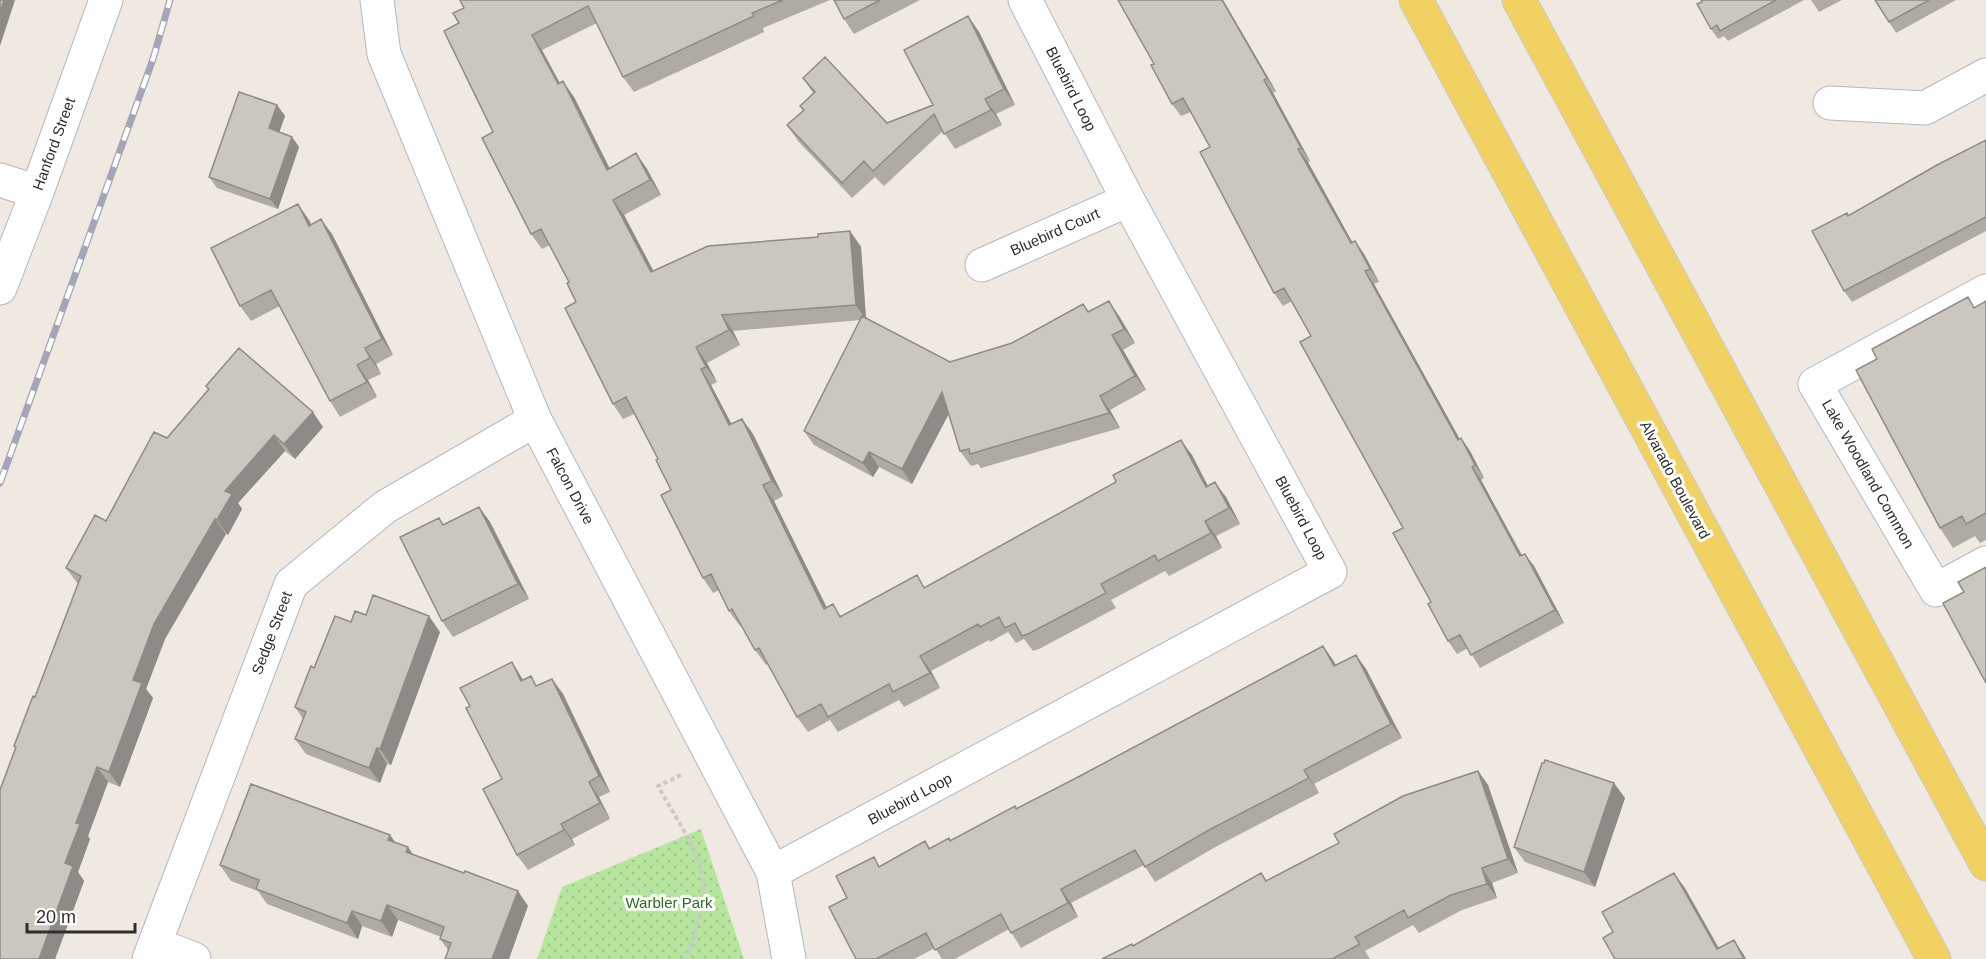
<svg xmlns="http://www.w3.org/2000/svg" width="1986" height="959" font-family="Arial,sans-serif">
  <defs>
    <pattern id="park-dots" width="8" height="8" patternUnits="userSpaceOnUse" patternTransform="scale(1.5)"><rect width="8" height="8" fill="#b6e59e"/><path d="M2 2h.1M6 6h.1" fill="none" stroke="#9dc588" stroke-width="1.8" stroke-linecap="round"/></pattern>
  </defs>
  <rect width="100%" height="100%" fill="#efe9e1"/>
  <path fill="url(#park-dots)" d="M701,829L744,959H537L562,887Z"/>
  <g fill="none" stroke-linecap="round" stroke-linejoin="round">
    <g stroke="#b4b7c1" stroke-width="35">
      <path id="minor" d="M377,0L384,54L535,420L773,872L789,959
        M1830,103L1925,108L1986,75
        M0,180L37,192
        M982,265L1128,200
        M0,288L37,192L106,0
        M1986,291L1815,384L1936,590L1986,563
        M773,872L1330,572L1128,200L1025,0
        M155,944L194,959
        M149,959L291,584L385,507L535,420"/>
    </g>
    <g stroke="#c9c9c9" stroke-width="35">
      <path id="major" d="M1416,0L1934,959
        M1519,0L1986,864"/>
    </g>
    <path stroke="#c9c9c9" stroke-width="4" stroke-dasharray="4.5 3" stroke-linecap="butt" d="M681,775L658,786C671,810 688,834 698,860C711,892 697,929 686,959"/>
    <use href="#minor" stroke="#fff" stroke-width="33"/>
    <use href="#major" stroke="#f2d163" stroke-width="33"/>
    <g stroke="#a3a6b8" stroke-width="7">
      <path id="rail" d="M0,483L153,59L170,0"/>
    </g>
    <use href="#rail" stroke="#fff" stroke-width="4.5" stroke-dasharray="14" stroke-linecap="butt"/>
  </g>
  <path fill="#afaba4" d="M460,0H830L763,28L764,32L634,92L623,77L597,23L542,50L560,83L574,97L609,168L636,153L647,169L661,195L624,215L653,271L818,237L850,231L861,247L866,318L950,362L1012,343L1083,304L1089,312L1119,316L1135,343L1123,350L1146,390L1110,410L1120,428L981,468L978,464L971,466L960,451L949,414L912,484L879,467L873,477L814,445L804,431L861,320L733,331L740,345L707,363L717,382L711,385L731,424L742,419L753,434L783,496L774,501L826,607L842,616L926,587L1192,455L1208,486L1226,497L1240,524L1216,536L1222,548L1169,576L1165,571L1111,600L1116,608L1039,649L1033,651L1024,639L1016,643L1008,632L990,642L989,640L931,671L940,688L904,707L899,700L838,732L830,720L808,732L797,717L768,664L766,665L755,650L741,625L740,626L729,611L719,590L713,593L703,578L671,490L658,459L634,414L623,419L613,404L569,282L550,245L542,249L531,234L493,132L459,23L464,8Z
    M834,0H920L854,34L844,19Z
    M1223,0L1276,91L1273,93L1310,161L1308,162L1352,242L1355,241L1364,254L1379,282L1374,284L1459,439L1461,438L1470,451L1484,478L1481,480L1522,555L1534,566L1564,623L1480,668L1468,648L1457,654L1448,641L1431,602L1403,528L1311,336L1292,301L1283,306L1274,293L1210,147L1191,112L1181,116L1172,104L1154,64Z
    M1701,0H1804L1728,41L1724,36L1718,39L1711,29Z
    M1811,0H1842L1819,12Z
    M1875,0H1956L1896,33Z
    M968,16L979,32L1015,105L996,114L1002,125L955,149L943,131L884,186L875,177L852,198L798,141L787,125L803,111L800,106L813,93L803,78L887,123L933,105Z
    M277,105L285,116L279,132L292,137L299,147L278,209L217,188L209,177Z
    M1986,140V231L1852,302L1844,291L1849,216Z
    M309,220L311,224L332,234L393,355L376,364L381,374L368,380L377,397L340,417L330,401L280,306L251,321L240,306Z
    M1986,301V540L1980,543L1975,536L1953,548L1940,528L1975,307Z
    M206,386L323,427L295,459L285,451L238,503L242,509L228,535L226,534L165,639L146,689L153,698L120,787L108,782L88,836L90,839L78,872L84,881L55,959H0L16,748L14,746L35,697L78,584L66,568L106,521L167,438L208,390Z
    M479,507L490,522L529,599L453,637L442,621L444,525Z
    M366,615L440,632L391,765L387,764L380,783L306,754L295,739L303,719L295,707L314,668L351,622Z
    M1323,646L1336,665L1356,655L1366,669L1402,738L1314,784L1319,793L1219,845L1155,882L1144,865L1071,903L1078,917L1021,948L1009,929L955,959H942L935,948L914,959H856L847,898L880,866L925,841L930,848L950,840L1016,808L1080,776Z
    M523,679L537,686L552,679L563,694L610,792L599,797L610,819L572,839L575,845L528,870L517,855L502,779L470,706Z
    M1478,771L1488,785L1518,873L1492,883L1497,898L1462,910L1419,933L1413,925L1365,951L1370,959H1102L1133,946L1266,881Z
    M1625,798L1595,887L1525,862L1514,847Z
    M396,843L413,855L528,906L448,950L440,939L441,937L398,920L392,937L362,926L358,939L267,904L258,891L231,881L220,865Z"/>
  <path fill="#8e8b86" d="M4,0H15L0,46V12Z
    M1222,0H1223L1276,91L1267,78Z
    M968,16L979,32L1015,105L1004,89Z
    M532,35L542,50L568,99L558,84Z
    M1264,80L1273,93L1310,161L1301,148Z
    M563,81L574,97L618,185L607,170Z
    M985,99L996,114L1002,125L991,110Z
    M277,105L285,116L277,139L269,128Z
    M292,137L299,147L278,209L270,199Z
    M1298,149L1308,162L1360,256L1351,243Z
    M636,153L647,169L661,195L650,180Z
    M613,200L624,215L662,287L651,272Z
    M298,204L309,220L319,241L309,226Z
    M321,219L332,234L393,355L382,339Z
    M850,231L861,247L866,320L856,305Z
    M1355,241L1364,254L1379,282L1370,269Z
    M1365,271L1374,284L1467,452L1458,440Z
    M1109,301L1119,316L1135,343L1124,329Z
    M722,315L733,331L740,345L729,330Z
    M1112,335L1123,350L1146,390L1135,376Z
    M696,347L707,363L717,382L706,367Z
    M365,348L376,364L381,374L370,358Z
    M357,365L368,380L377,397L367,382Z
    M701,369L711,385L740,440L729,425Z
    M942,392L952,407L912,484L902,469Z
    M1100,396L1110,410L1120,428L1109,413Z
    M313,412L323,427L295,459L284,444Z
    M742,419L753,434L783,496L772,481Z
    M274,435L285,451L238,503L242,509L228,535L217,520L225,491Z
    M1461,438L1470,451L1484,478L1475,465Z
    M1181,440L1192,455L1216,502L1206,487Z
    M869,452L879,467L873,477L863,463Z
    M1472,467L1481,480L1529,569L1520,556Z
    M1215,482L1226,497L1240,524L1229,508Z
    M763,485L774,501L835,624L824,609Z
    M479,507L490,522L529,599L518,584Z
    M215,519L226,534L165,639L146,689L153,698L120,787L109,772L133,680L154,624Z
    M1205,521L1216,536L1222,548L1211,533Z
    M1525,554L1534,566L1564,623L1555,610Z
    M429,616L440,632L391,765L380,749Z
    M1323,646L1333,660L1344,681L1334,666Z
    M1356,655L1366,669L1402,738L1391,724Z
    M920,656L931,671L940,688L930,673Z
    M512,662L522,678L532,696L521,681Z
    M552,679L563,694L610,792L599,776Z
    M377,748L387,764L380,783L369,768Z
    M97,767L108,782L88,836L90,839L78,872L84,881L55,959H39L76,823Z
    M1304,770L1314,784L1319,793L1309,778Z
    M1478,771L1488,785L1518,873L1508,859Z
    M589,782L599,797L610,819L600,803Z
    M1614,783L1625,798L1595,887L1584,872Z
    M561,824L572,839L575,845L564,830Z
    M390,835L401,850L388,840Z
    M408,847L419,863L406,852Z
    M1482,868L1492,883L1497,898L1487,884Z
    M1674,873L1685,888L1725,959L1717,949Z
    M1061,889L1071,903L1078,917L1068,903Z
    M518,891L528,906L509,959H492Z
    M387,905L398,920L392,937L381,921Z
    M352,911L362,926L358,939L347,923Z
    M1734,940L1744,955L1746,959H1744Z"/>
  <path fill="#cbc7bf" stroke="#8e8b86" stroke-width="1.5" d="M0,0H4L0,12Z
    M460,0H783L752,13L754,16L623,77L588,6L532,35L558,84L563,81L607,170L636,153L650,180L613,200L651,272L708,246L818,237V234L850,231L856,305L722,315L729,330L696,347L706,367L701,369L729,425L742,419L772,481L763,485L824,609L833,604L840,617L917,575L924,588L1116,482L1113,475L1181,440L1206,487L1215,482L1229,508L1205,521L1211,533L1158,561L1155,555L1101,584L1106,593L1028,634L1022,636L1015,623L1005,628L999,617L980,627L978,624L920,656L930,673L893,692L889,684L828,717L821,704L797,717L759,648L755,650L732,609L729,611L711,574L703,578L661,495L671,490L656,460L658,459L626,397L613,404L565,308L576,302L567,283L569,282L541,229L531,234L482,138L493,132L444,31L459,23L453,13L464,8Z
    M834,0H880L844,19Z
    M1118,0H1222L1267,78L1264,80L1301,148L1298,149L1351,243L1355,241L1370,269L1365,271L1458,440L1461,438L1475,465L1472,467L1520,556L1525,554L1555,610L1471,655L1460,635L1448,641L1428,604L1431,602L1393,533L1403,528L1300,342L1311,336L1284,288L1274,293L1200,152L1210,147L1183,98L1172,104L1151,65L1154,64Z
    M1701,0H1776L1720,31L1717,25L1711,29L1697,4L1702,2Z
    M1875,0H1929L1889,22Z
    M968,16L1004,89L985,99L991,110L944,134L934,114L873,171L864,161L842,183L787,125L804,110L800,106L815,92L803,78L825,57L887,123L933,105L904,50Z
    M239,92L277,105L269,128L292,137L270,199L209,177Z
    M1986,140V217L1844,291L1812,231L1847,213L1848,216L1937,165Z
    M298,204L309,226L321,219L382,339L365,348L370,358L357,365L367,382L330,401L271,290L240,306L211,248Z
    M1968,297L1974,308L1986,301V513L1966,524L1962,516L1940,528L1856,370L1877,359L1872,349Z
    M1109,301L1124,329L1112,335L1135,376L1100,396L1109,413L970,454L969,449L960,451L942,392L902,469L869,452L863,463L804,431L862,316L950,362L1012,343L1083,304L1088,312Z
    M239,348L313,412L284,444L274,435L225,491L232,494L217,520L215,519L154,624L133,680L142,683L109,772L97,767L76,823L80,824L65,863L73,866L39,959H0V790L16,747L14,746L33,696L35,697L81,576L66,568L95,515L106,521L154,432L167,438L209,389L206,386Z
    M479,507L518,584L442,621L400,537L439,518L443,525Z
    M1986,567V683L1943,603L1964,592L1958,582Z
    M373,595L429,616L380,749L377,748L369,768L295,739L306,712L295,707L311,666L314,668L335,616L351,622L355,611L366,615Z
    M1323,646L1334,666L1356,655L1391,724L1304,770L1309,778L1209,830L1145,867L1135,850L1061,889L1068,903L1011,933L1001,914L935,950L926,933L876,959H856L829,907L847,898L836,876L874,857L879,867L925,841L929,849L949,838L950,841L1015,806L1016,809L1080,776Z
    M512,662L521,681L531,676L536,686L552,679L599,776L589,782L600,803L561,824L564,830L517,855L483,789L502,779L466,708L470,706L460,688Z
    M1545,760L1614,783L1584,872L1514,847L1542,763H1544Z
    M1478,771L1508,859L1482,868L1487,884L1451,895L1408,918L1404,910L1355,937L1360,944L1332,959H1102L1132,944L1133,946L1261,873L1266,881L1339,843L1334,834L1403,796Z
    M251,784L390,835L388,840L408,847L406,852L464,873L465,871L518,891L492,959H445L451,943L440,939L444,927L387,905L381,921L352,911L347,923L256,889L259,880L220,865Z
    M1674,873L1717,949L1734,940L1744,959H1615L1603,938L1613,932L1602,912Z"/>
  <g text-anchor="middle" stroke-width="6" stroke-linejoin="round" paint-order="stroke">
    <g font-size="15" fill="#2e2e2e" stroke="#fff">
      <text transform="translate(1071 89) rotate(63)" y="5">Bluebird Loop</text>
      <text transform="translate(54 144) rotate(-70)" y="5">Hanford Street</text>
      <text transform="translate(1055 232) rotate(-24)" y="5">Bluebird Court</text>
      <text transform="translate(1868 474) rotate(60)" y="5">Lake Woodland Common</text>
      <text transform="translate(1675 480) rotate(62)" y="5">Alvarado Boulevard</text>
      <text transform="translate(570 486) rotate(62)" y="5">Falcon Drive</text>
      <text transform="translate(1301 518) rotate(62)" y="5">Bluebird Loop</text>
      <text transform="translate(272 633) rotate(-69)" y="5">Sedge Street</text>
      <text transform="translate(910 799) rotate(-28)" y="5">Bluebird Loop</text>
    </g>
    <g font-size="15" fill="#2c6e1b" stroke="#fff">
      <text x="669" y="908">Warbler Park</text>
    </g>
  </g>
  <path d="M27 923v9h108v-9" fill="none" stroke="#2e2e2e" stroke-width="3"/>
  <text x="36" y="923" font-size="18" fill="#2e2e2e" stroke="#ffffff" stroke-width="4.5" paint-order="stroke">20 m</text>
</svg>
